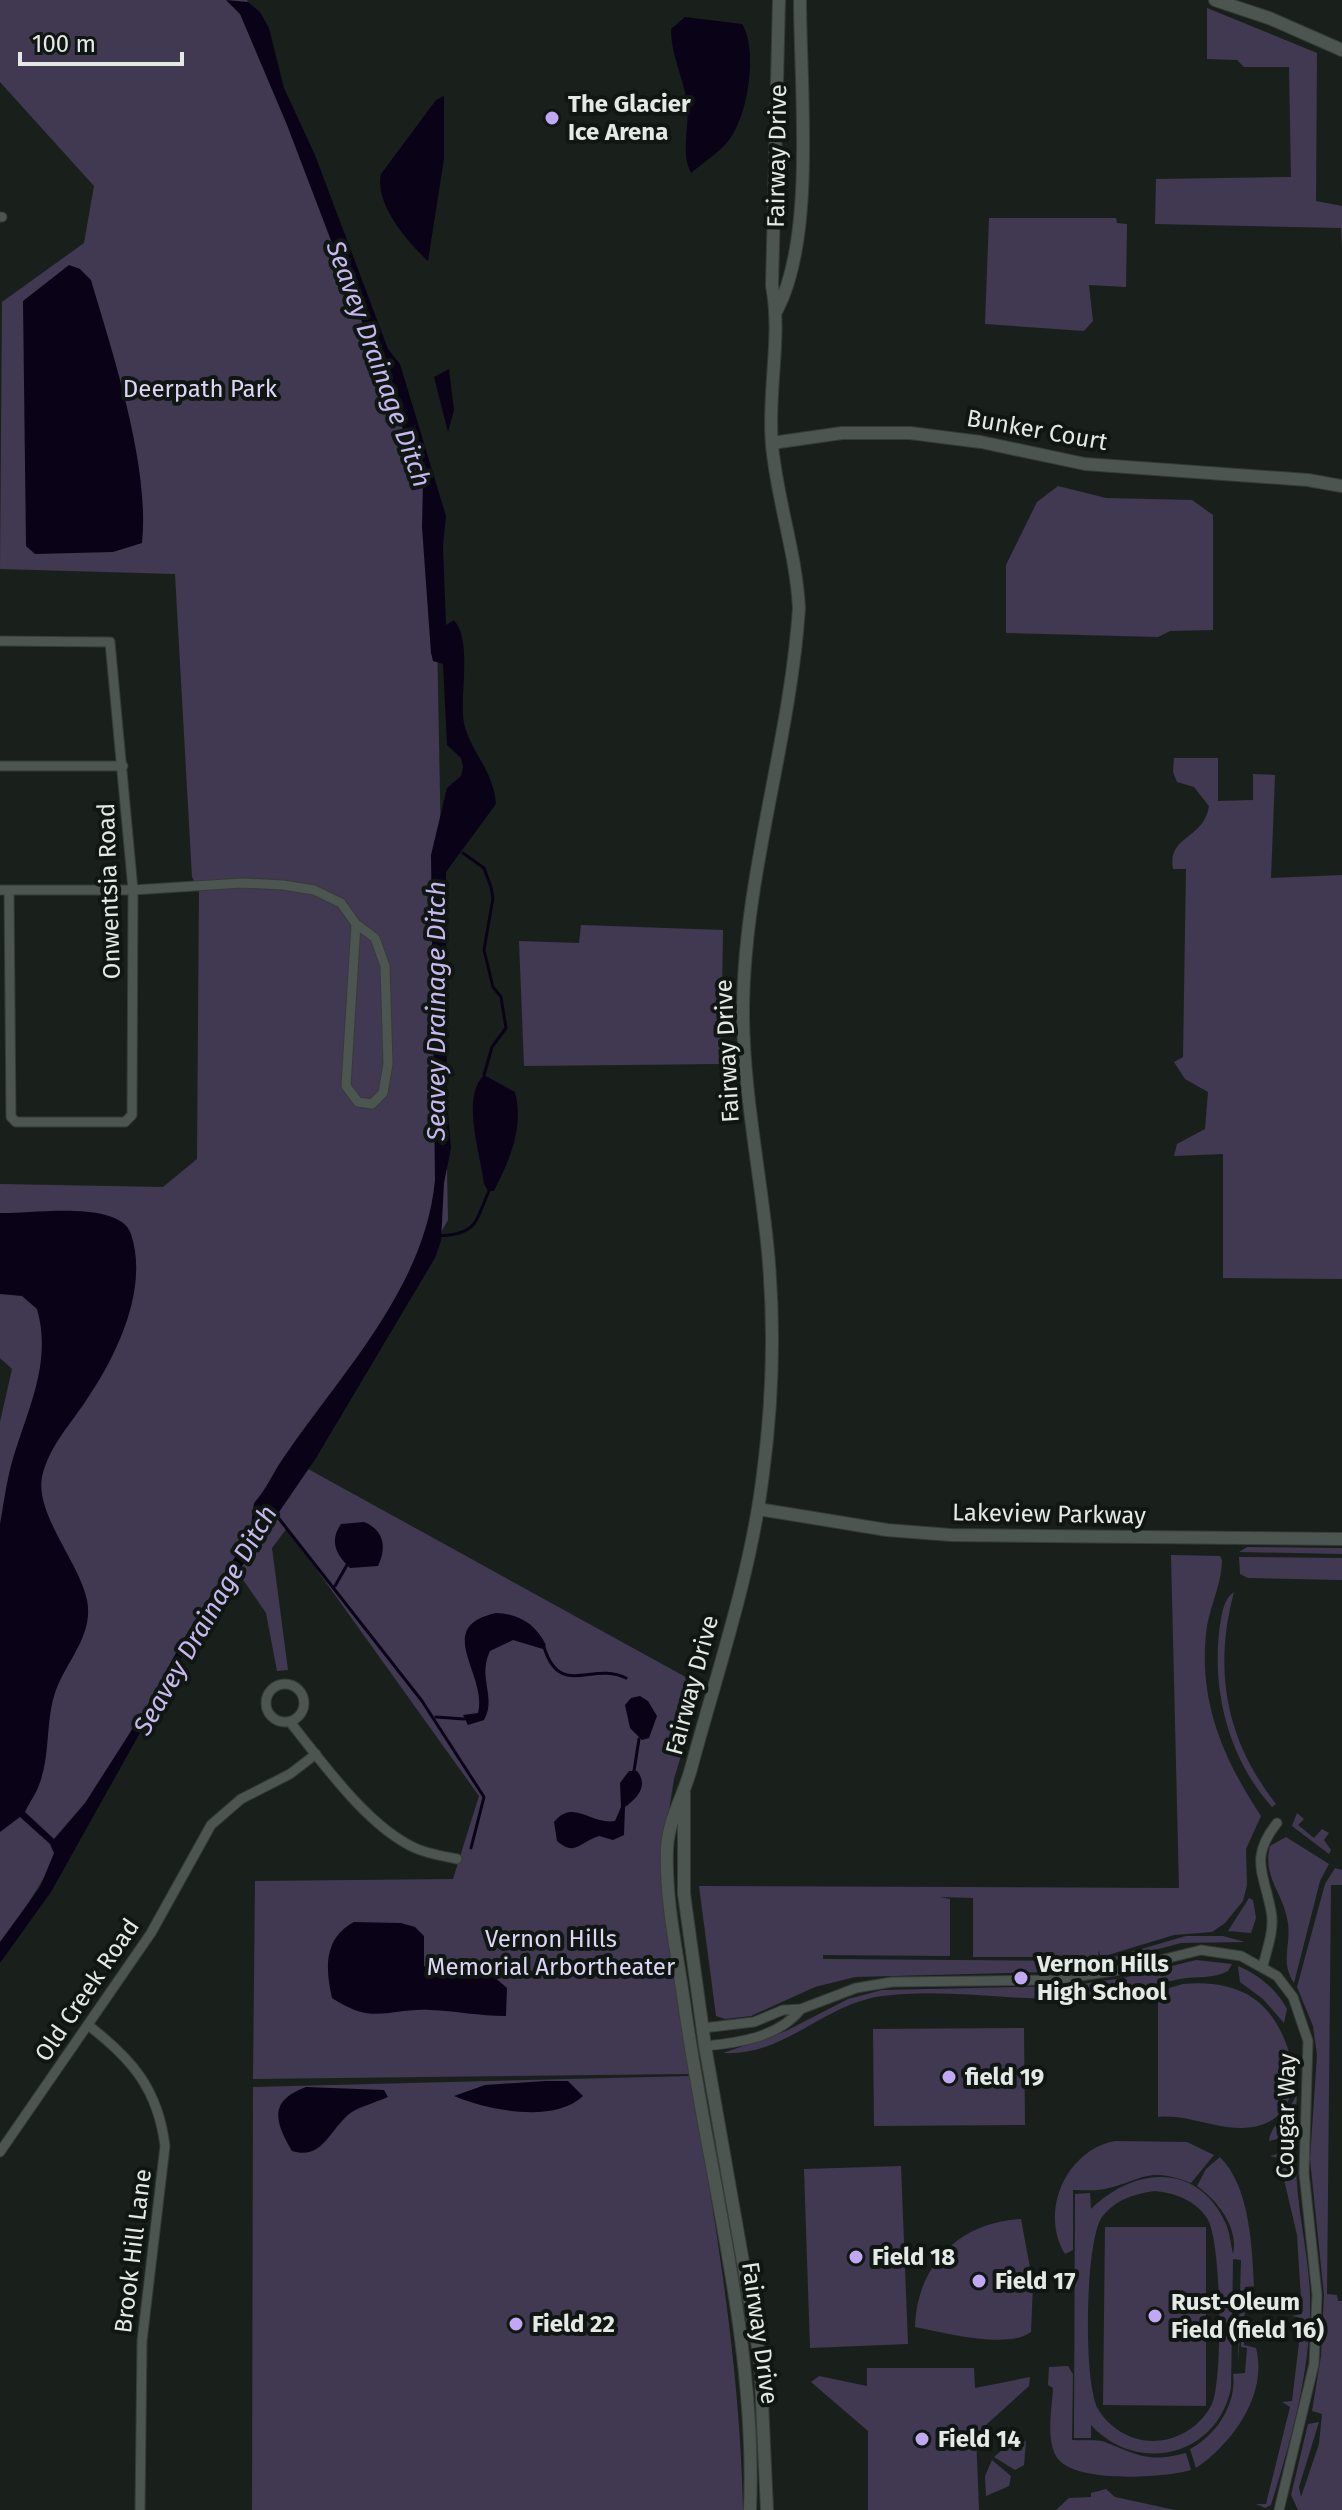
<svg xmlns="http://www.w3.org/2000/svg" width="1342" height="2510" font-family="'Fira Sans',sans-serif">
  <rect width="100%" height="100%" fill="#19201c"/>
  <path fill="#413951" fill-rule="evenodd" d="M0,0H247L434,476L448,1220L371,1356L299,1464L702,1686L674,1779L663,1848L690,2074L253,2079L255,1881L453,1879L479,1796L287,1528L272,1548L288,1670L277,1671L266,1613L235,1568L0,1949V1422L12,1369L0,1358V1184L163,1187L197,1159L199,889L192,877L175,574L0,569L2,302L84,243L94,186L0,82Z
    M1207,8L1317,53L1316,201L1342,206V247L1341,228L1155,224L1156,179L1291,177L1289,67H1244L1237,60L1207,59Z
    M989,218H1116L1117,223L1127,224L1126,287L1089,285L1093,321L1084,331L985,324Z
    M1058,486L1106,498L1192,500L1213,515V630L1170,631L1158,637L1006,633V565L1037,502Z
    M1174,758H1218V801L1253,800V774L1275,775L1271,878L1342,875V1279L1223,1278V1154L1174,1156L1177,1144L1205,1129L1208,1092L1185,1079L1174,1062L1183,1057L1186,869H1173C1167,835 1204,840 1209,806L1194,787L1177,782L1173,772Z
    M581,925L723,930L721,1064L524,1066L519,941L579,943Z
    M1247,1547L1342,1548V1554L1239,1552Z
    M1171,1555L1220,1556L1222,1560C1222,1582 1211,1604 1207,1626C1197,1698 1222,1757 1261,1816L1246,1849L1247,1885L1243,1901L1225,1923L1212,1932L1174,1935L1108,1955L1100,1956L1099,1950L1098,1957H973V1898L940,1897L950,1899V1956L823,1955V1959L1100,1961L1186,1936H1223L1245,1942L1181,1943L1121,1959L1050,1972L855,1977L815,1987L751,2016L725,2019L716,2016L699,1886L1179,1888Z
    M1239,1557L1342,1558V1580L1248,1578L1240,1574Z
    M1234,1592C1213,1670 1226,1740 1276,1804L1272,1807C1228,1758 1211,1689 1220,1625C1222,1613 1224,1598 1234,1592Z
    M1297,1813L1304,1819L1298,1825L1314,1838L1322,1829L1329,1833L1324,1840L1331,1850L1329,1854L1292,1826Z
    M1286,1837L1329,1864L1320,1881L1294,1983C1280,1962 1291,1946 1288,1923C1284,1893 1262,1878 1270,1846Z
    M1335,1868L1342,1870V1885H1331L1327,2294L1337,2295L1338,2301H1342V2510H1298L1291,2495L1308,2424L1319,2422L1299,2487L1301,2497L1319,2444L1322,2414L1312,2411L1321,2356L1324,2295L1310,2159L1317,2055L1313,2026L1297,1987L1325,1884Z
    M1249,1898L1253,1900L1256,1918L1251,1933L1228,1931Z
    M1196,1960L1232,1964L1228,1971C1213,1979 1197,1976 1180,1979C1142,1987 1105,1998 1066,1999C1005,2000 943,1988 882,1996C821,2005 786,2056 723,2053L786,2031L848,1999L882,1990L1068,1986L1123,1978Z
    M1238,1966C1259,1975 1276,1989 1287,2009L1284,2023L1263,1999L1240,1982Z
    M1183,1984C1207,1982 1232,1984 1253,1998C1290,2022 1316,2107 1261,2125C1226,2136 1192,2113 1158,2117V1997L1162,1990Z
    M1024,2028L1025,2125L874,2126L873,2029Z
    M691,2076C715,2220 740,2363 743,2510H252L253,2087Z
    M1297,2092L1295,2128L1285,2137L1269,2141C1270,2125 1292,2111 1297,2092Z
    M1115,2141L1187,2142L1214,2155L1191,2183C1147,2166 1144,2180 1105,2189C1095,2191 1084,2190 1073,2190V2250L1065,2254C1039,2212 1066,2150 1115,2141Z
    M1292,2150L1296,2155C1295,2202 1308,2248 1310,2295C1312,2367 1292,2437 1271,2505L1265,2508L1256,2504H1266L1290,2407L1282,2402L1292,2401L1302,2318L1292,2316L1302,2314L1297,2235L1279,2158L1270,2156Z
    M1220,2157C1250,2187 1252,2247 1254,2286L1245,2287L1244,2345L1256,2348C1268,2394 1233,2443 1196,2468L1190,2449C1217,2435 1237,2403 1233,2374L1245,2373L1247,2348L1241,2347V2322L1238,2363L1241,2260L1233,2259L1231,2388C1217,2457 1137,2475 1091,2425V2438H1074L1075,2194L1090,2193L1091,2209C1134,2167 1198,2161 1226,2224C1230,2234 1231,2245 1233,2254C1239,2228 1218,2201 1197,2186L1206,2169ZM1155,2191C1175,2193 1195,2200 1207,2218C1222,2240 1223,2379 1212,2404C1201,2426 1178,2441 1153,2441C1131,2441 1109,2428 1098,2409C1083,2384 1085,2241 1102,2217C1115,2200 1134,2194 1155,2191Z
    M901,2166L908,2344L810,2348L804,2169Z
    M1021,2219L1033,2284L1031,2332C1008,2350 942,2332 915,2327C917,2265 959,2222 1021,2219Z
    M1105,2227H1206V2406L1103,2405Z
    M1068,2366L1073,2374L1072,2440C1082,2441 1096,2439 1105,2442C1138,2455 1148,2463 1186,2453L1191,2470C1164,2478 1071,2484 1056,2456C1046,2438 1052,2408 1053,2388L1048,2385L1049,2367Z
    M867,2368H974L975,2388L1030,2377L1029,2386L976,2434L979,2510H868V2431L811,2382L819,2376L867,2386Z
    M1026,2441L1024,2465L1015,2470L994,2457L1009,2444Z
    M992,2460L1011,2476L1009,2486L986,2496L985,2476Z
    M1106,2489L1115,2497L1175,2510H1056L1069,2498L1091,2497V2493Z"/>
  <path fill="#0a0318" d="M226,0L248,2L260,12L269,28L284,88L315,155L388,349L400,364L446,516L443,546L446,625L454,620C473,643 459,694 464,723C469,749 494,771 496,804L446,872L447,1101L451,1148L444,1183L441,1241L435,1258L316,1458L193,1638L51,1892L0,1963V1942L40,1887L54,1853L50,1844L20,1817L0,1832V1524C3,1508 5,1491 9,1474C22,1419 54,1368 37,1309L22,1296L0,1294V1213C28,1214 120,1199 131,1234C149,1288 117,1355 87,1399C71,1424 49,1446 42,1477C35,1514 79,1562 87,1600C94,1635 67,1660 56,1690C45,1720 51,1755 39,1785C36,1794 29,1803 25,1812L54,1839L85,1803L147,1706L183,1640L250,1533L254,1503C267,1489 273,1472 284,1457C343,1371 425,1287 435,1180L431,855L447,788L461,776L463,767L461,758L447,745L443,664L433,661L431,653L422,527L423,482L287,125L240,14Z
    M685,17L742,24C758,49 748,110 733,134C725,149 704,162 691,173C680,152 690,127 687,104C684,78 671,56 671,29Z
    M444,96V159L428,261C407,242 374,203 381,174L436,100Z
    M69,265L80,269L91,280C113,355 150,465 142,543L113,552L35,554L26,546L23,301Z
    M449,369L454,410L448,432L434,377Z
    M484,1075L515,1092C524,1128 510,1159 494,1191H488L484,1184C480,1152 461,1097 484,1075Z
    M364,1522C384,1530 387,1547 378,1566L350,1568C336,1555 329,1541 341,1524Z
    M496,1613C519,1614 535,1623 546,1645L543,1649L513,1640L490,1651C477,1678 497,1697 484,1720L468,1725L463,1715L478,1713C488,1674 432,1627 496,1613Z
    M640,1696L648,1701L657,1716L649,1738L642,1740L630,1728L625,1705L631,1698Z
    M629,1771H637C649,1786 637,1798 625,1807L624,1835L613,1840L599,1836C580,1842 575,1857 557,1841L554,1822C573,1798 591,1825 615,1821L621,1807L620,1783Z
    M354,1922L401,1923L415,1927L424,1936V1966C445,1976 464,1978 486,1970L507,1988L506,2016C480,2016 455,2011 430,2010C388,2008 374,2026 332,1998C325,1968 324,1938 354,1922Z
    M546,2081H568L583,2096C554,2124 487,2110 454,2096L485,2085Z
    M306,2087L384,2090L388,2097C377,2102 362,2106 352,2112C330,2127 324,2161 292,2151C275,2122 268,2101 306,2087Z"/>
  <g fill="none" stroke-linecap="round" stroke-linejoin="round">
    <path stroke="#0a0318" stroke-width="3" d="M463,853L484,868L491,887L493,898L484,950L493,987L501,997L506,1028L492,1047L484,1075
      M439,1236C478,1234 475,1222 489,1191
      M273,1511L422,1701L484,1797L471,1848
      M335,1586L347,1565
      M544,1647C560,1699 592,1661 626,1678
      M436,1717L464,1719
      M634,1771L639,1739"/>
    <g stroke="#363b38" stroke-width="11">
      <path id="street" d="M0,217H2
        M0,641L110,642L133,890L132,1115L125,1122H16L11,1117L9,890
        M0,766H123
        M0,890H133L242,883L283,885L314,890L341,903L356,924L346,1086L358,1102L372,1104L383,1093L388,1064L385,966L375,938L356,924
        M266 1703a19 19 0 1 1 38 0a19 19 0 1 1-38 0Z
        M290,1722C323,1763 367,1826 415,1848C428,1854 443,1856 457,1859
        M1263,1966C1267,1948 1275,1929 1271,1911C1264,1873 1249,1858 1277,1823
        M88,2025C132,2059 158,2089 165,2146L142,2341L140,2510
        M703,2028L754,2022L783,2010L801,2009L856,1988L892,1982L1054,1980L1120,1970L1201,1950L1241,1956L1277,1976L1293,1997L1308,2041L1304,2173L1317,2295L1314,2364L1279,2510
        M705,2046C739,2043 779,2037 801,2009
        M0,2152L151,1933L211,1825L241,1799L290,1774L316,1754"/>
    </g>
    <g stroke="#363b38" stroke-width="14">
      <path id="secondary" d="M1215,0L1269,18L1342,50
        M777,310C816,236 800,85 800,0
        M772,443L842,433H910L981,442L1085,464L1308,480L1342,486
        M758,1509L887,1530L951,1535L1342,1539
        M684,1793V1894L705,2046L760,2359L767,2510
        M750,2510C757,2339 707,2171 684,2002C677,1952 665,1899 667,1848C669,1817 685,1794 692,1765C718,1669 751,1573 763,1474C773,1398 775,1318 767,1242C759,1165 743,1088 743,1010C744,875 790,743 799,608C796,552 777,500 772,445C767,392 782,338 772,286L779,0"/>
    </g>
    <use href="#street" stroke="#4d5551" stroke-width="9"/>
    <use href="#secondary" stroke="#4d5551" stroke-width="12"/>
  </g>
  <g fill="#c0a8f3" stroke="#101713" stroke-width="3">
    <circle cx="552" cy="118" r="8"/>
    <circle cx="1021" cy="1978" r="8"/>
    <circle cx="949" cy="2077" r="8"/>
    <circle cx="856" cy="2257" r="8"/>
    <circle cx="979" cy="2281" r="8"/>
    <circle cx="1155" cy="2316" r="8"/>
    <circle cx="516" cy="2324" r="8"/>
    <circle cx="922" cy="2439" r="8"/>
  </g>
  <g text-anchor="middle" stroke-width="8" stroke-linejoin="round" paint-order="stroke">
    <g font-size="24" font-weight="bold" fill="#e4e9e6" stroke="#101713" text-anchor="start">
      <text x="568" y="112">The Glacier<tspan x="568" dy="28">Ice Arena</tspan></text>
      <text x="1037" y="1972">Vernon Hills<tspan x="1037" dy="28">High School</tspan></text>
      <text x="965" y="2085">field 19</text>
      <text x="872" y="2265">Field 18</text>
      <text x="995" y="2289">Field 17</text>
      <text x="1171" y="2310">Rust-Oleum<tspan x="1171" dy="28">Field (field 16)</tspan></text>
      <text x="532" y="2332">Field 22</text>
      <text x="938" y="2447">Field 14</text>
    </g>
    <g font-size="24" fill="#e4e9e6" stroke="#101713">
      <text transform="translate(777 156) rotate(-89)" y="8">Fairway Drive</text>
      <text transform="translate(1037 430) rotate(10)" y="8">Bunker Court</text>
      <text transform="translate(109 891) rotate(-92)" y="8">Onwentsia Road</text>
      <text transform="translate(727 1051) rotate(-93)" y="8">Fairway Drive</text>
      <text transform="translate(1049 1514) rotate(1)" y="8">Lakeview Parkway</text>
      <text transform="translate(692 1685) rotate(-75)" y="8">Fairway Drive</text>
      <text transform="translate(87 1990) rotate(-56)" y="8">Old Creek Road</text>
      <text transform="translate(1286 2116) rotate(-89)" y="8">Cougar Way</text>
      <text transform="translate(133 2251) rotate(-83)" y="8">Brook Hill Lane</text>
      <text transform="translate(760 2333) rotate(82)" y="8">Fairway Drive</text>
    </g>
    <g font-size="24" fill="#dfd5f7" stroke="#101713">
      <text x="200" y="397">Deerpath Park</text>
      <text x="551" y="1947">Vernon Hills<tspan x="551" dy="28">Memorial Arbortheater</tspan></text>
    </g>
    <g font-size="26" font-style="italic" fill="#c9b8f0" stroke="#101713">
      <text transform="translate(379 364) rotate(70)" y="9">Seavey Drainage Ditch</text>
      <text transform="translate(436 1011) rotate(-90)" y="9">Seavey Drainage Ditch</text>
      <text transform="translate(205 1620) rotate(-60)" y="9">Seavey Drainage Ditch</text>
    </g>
  </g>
  <path d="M20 52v12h162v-12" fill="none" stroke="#e4e9e6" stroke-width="4"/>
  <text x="32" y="52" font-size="24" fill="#e4e9e6" stroke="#101713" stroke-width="6" paint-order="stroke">100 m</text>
</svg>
